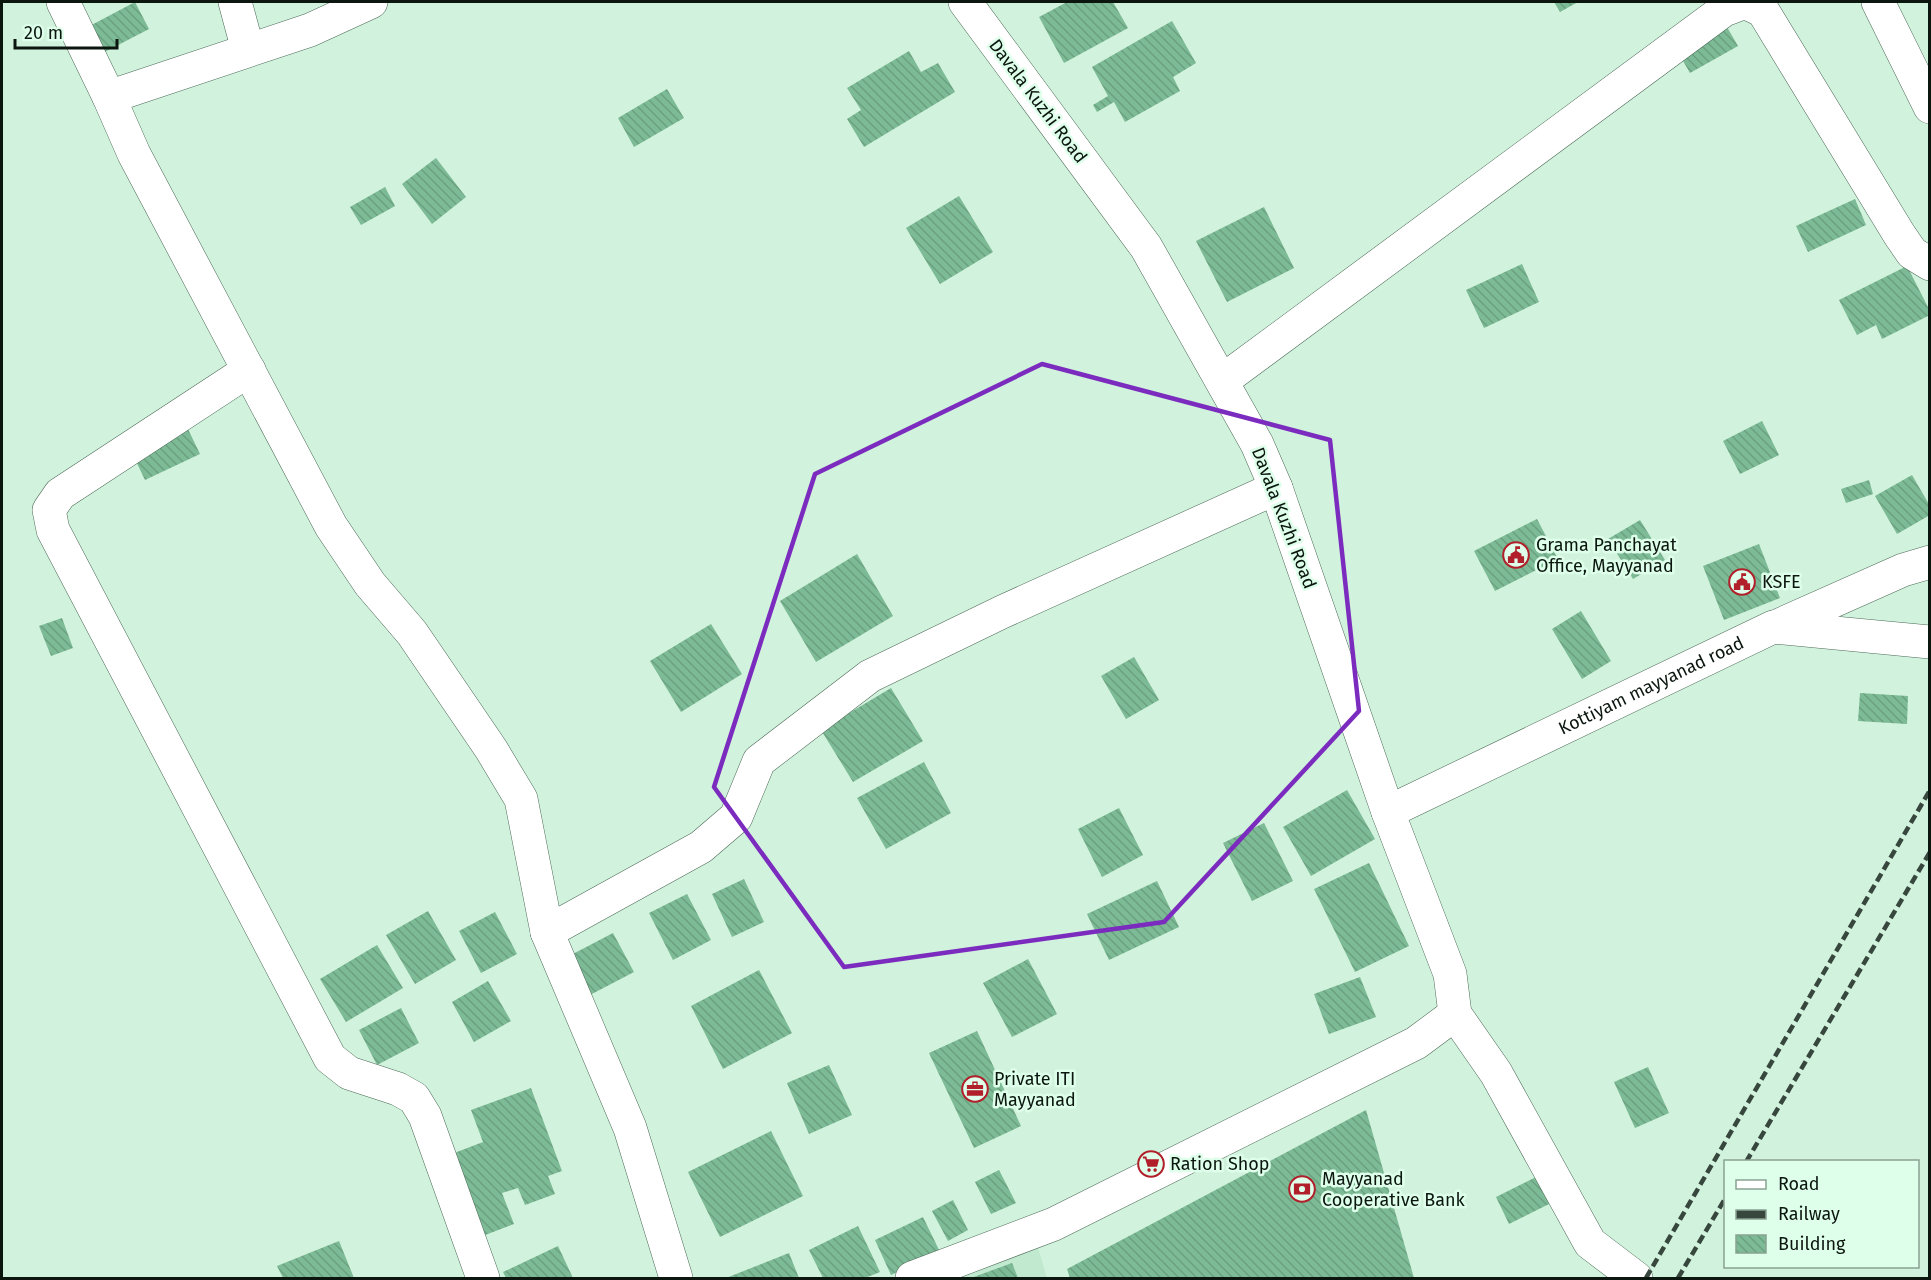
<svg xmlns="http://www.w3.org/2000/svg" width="1931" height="1280" font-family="'Fira Sans',sans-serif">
  <defs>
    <pattern id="building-back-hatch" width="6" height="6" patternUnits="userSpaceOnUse" patternTransform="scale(1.5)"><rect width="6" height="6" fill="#7cbb95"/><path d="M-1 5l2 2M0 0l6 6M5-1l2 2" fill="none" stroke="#6aa07f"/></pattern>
  </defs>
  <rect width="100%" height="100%" fill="#d1f2dc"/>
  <path fill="#c1e9cf" d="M1037,1244L1047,1278H957Z"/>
  <path fill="url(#building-back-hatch)" d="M135,2L149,29L97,56L84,29Z
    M1067,2H1113L1128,28L1064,63L1039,17Z
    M1554,2H1578L1560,12Z
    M1720,15L1738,46L1690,73L1672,42Z
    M1172,21L1196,63L1173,77L1180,91L1125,122L1114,102L1097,112L1093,105L1108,96L1092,67Z
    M909,51L921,72L938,63L955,92L864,147L847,119L861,110L847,88Z
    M667,89L684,118L634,147L618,118Z
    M436,158L466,197L432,224L402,184Z
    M385,187L395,206L361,225L350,207Z
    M959,196L993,252L940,284L906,228Z
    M1855,199L1866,225L1808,252L1796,226Z
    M1264,207L1294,268L1227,302L1196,241Z
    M1522,264L1539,302L1484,328L1466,290Z
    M1907,266L1930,311V315L1882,339L1876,325L1857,335L1839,300Z
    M1762,421L1779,455L1740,474L1723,441Z
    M187,427L200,454L145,480L132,453Z
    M1912,475L1930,506V515L1897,534L1875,496Z
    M1869,480L1873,494L1846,503L1841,489Z
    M1537,519L1558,559L1495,591L1474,551Z
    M1640,520L1665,560L1633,579L1608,539Z
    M1759,544L1780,598L1724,620L1703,566Z
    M857,554L893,616L816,662L780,601Z
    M1581,611L1611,661L1582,679L1552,629Z
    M62,618L73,648L51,656L39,626Z
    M711,624L742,674L681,712L650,661Z
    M1134,657L1159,700L1126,719L1101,676Z
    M891,688L923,741L853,782L821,730Z
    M1860,693L1908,696L1907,724L1858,721Z
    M924,762L951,813L886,849L857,798Z
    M1347,790L1375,839L1311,876L1283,827Z
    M1119,808L1143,855L1102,877L1078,829Z
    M1264,823L1293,881L1252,901L1223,843Z
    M1369,863L1409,946L1355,972L1314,889Z
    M744,879L764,922L732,937L712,894Z
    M1157,881L1179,927L1109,960L1087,914Z
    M687,894L711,940L673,960L649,913Z
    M428,911L456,960L415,984L386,935Z
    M495,912L517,954L481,973L459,931Z
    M613,933L634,972L590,995L569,956Z
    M377,945L403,988L346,1022L320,979Z
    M1028,959L1057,1014L1012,1037L983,983Z
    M759,970L792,1033L723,1069L691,1006Z
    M1360,977L1376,1017L1329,1034L1314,994Z
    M488,981L511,1021L474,1042L452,1002Z
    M401,1008L419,1043L377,1065L359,1030Z
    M977,1031L1021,1126L974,1148L929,1053Z
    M829,1065L852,1115L809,1134L787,1083Z
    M1648,1067L1669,1113L1635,1128L1614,1082Z
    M531,1088L562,1171L548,1176L555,1194L525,1205L518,1188L502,1193L514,1224L480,1237L449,1155L483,1142L471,1110Z
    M1366,1110L1414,1278H1070L1067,1269Z
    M771,1131L803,1196L720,1237L688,1172Z
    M999,1170L1016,1203L991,1214L975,1182Z
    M1546,1172L1559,1199L1509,1224L1496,1197Z
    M953,1200L968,1230L948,1241L932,1211Z
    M923,1217L940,1252L891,1275L875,1240Z
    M858,1226L880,1272L865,1278H823L809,1250Z
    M339,1241L354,1278H283L277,1266Z
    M558,1246L573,1278H506L503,1272Z
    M789,1253L799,1278H726Z
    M1012,1263L1018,1278H971Z"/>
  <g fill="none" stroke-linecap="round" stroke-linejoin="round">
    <g stroke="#4d6a58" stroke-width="34">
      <g id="minor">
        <path d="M63,2L109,97L134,154L331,526L370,584L412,633L491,749L521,799L547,932L630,1128L676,1278"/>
        <path d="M235,2L248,50"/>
        <path d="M1878,2L1930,107"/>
        <path d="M109,97L310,30L371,2"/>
        <path d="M249,370L60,494L49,510L53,530L330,1058L349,1073L398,1089L414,1098L425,1116L483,1278"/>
        <path d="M1222,381L1724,10L1745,2L1763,11L1899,234L1912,253L1930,264"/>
        <path d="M1775,627L1903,570L1930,562"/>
        <path id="s1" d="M1388,812L1773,627L1930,642"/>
        <path d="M547,932L701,847L736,817L759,761L870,676L1002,612L1276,488"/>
        <path d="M1455,1014L1496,1073L1590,1243L1636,1278"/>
        <path d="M912,1278L1054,1224L1416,1043L1455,1014L1450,974L1388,812L1276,488L1257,444L1146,247L965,2"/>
      </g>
    </g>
    <use href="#minor" stroke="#fff" stroke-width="33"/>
    <path stroke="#37473d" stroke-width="4.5" stroke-dasharray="9 4.5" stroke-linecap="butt" d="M1746,1162L1930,852
      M1646,1278L1930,790
      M1678,1278L1726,1197"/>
  </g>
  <path fill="none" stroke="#7b2cbf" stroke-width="4.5" stroke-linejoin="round" d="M1042,364L1330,440L1359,711L1164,922L844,967L714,787L815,474Z"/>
  <defs>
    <g id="civic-ring" transform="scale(1.35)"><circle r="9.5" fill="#deffea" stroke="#b11f2a" stroke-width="1.5"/><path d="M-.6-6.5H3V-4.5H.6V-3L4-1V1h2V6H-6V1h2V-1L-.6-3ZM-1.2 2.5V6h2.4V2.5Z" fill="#b11f2a"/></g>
    <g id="office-ring" transform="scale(1.35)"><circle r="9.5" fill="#deffea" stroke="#b11f2a" stroke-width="1.5"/><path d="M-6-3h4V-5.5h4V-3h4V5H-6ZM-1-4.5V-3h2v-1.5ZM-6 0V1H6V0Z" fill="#b11f2a"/></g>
    <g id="supermarket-ring" transform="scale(1.35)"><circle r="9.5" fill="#deffea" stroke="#b11f2a" stroke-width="1.5"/><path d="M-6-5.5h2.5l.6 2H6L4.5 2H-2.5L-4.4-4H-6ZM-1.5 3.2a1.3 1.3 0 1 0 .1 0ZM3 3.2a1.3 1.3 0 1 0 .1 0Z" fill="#b11f2a"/></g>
    <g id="bank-ring" transform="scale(1.35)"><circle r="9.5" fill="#deffea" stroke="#b11f2a" stroke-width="1.5"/><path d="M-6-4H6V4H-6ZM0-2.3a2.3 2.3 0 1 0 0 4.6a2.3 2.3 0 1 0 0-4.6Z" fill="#b11f2a"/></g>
  </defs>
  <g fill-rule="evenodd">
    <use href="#civic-ring" x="1516" y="555"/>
    <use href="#civic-ring" x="1742" y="582"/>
    <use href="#office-ring" x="975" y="1089"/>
    <use href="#supermarket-ring" x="1151" y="1164"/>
    <use href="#bank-ring" x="1302" y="1189"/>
  </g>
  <g text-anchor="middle" stroke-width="5" stroke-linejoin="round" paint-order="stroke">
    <g font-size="18" fill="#0b160f" stroke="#deffea">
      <text transform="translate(1038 101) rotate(53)" y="6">Davala Kuzhi Road</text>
      <text transform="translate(1284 518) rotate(69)" y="6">Davala Kuzhi Road</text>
      <text dy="6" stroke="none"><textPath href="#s1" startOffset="292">Kottiyam mayyanad road</textPath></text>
    </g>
    <g font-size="18" fill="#0b160f" stroke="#deffea" text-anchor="start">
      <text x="1536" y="551">Grama Panchayat<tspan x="1536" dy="21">Office, Mayyanad</tspan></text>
      <text x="1762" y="588">KSFE</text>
      <text x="994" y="1085">Private ITI<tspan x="994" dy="21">Mayyanad</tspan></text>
      <text x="1170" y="1170">Ration Shop</text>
      <text x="1322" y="1185">Mayyanad<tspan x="1322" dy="21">Cooperative Bank</tspan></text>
    </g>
  </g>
  <rect width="1931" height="1280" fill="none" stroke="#0b160f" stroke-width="6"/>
  <rect x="1724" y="1160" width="195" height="108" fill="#deffea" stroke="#8aa292" stroke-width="1.5"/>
  <rect x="1736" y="1180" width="30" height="9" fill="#ffffff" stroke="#8aa292" stroke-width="1.5"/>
  <text x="1778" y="1190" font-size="18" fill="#0b160f">Road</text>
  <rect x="1736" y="1210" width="30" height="9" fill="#37473d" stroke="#8aa292" stroke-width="1.5"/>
  <text x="1778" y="1220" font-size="18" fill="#0b160f">Railway</text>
  <rect x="1736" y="1235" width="30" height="18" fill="url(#building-back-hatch)" stroke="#8aa292" stroke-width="1.5"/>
  <text x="1778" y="1250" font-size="18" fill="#0b160f">Building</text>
  <path d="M15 39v9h102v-9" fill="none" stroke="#0b160f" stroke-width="3"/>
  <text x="24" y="39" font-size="18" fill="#0b160f" stroke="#deffea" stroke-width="4.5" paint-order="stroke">20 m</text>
</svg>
